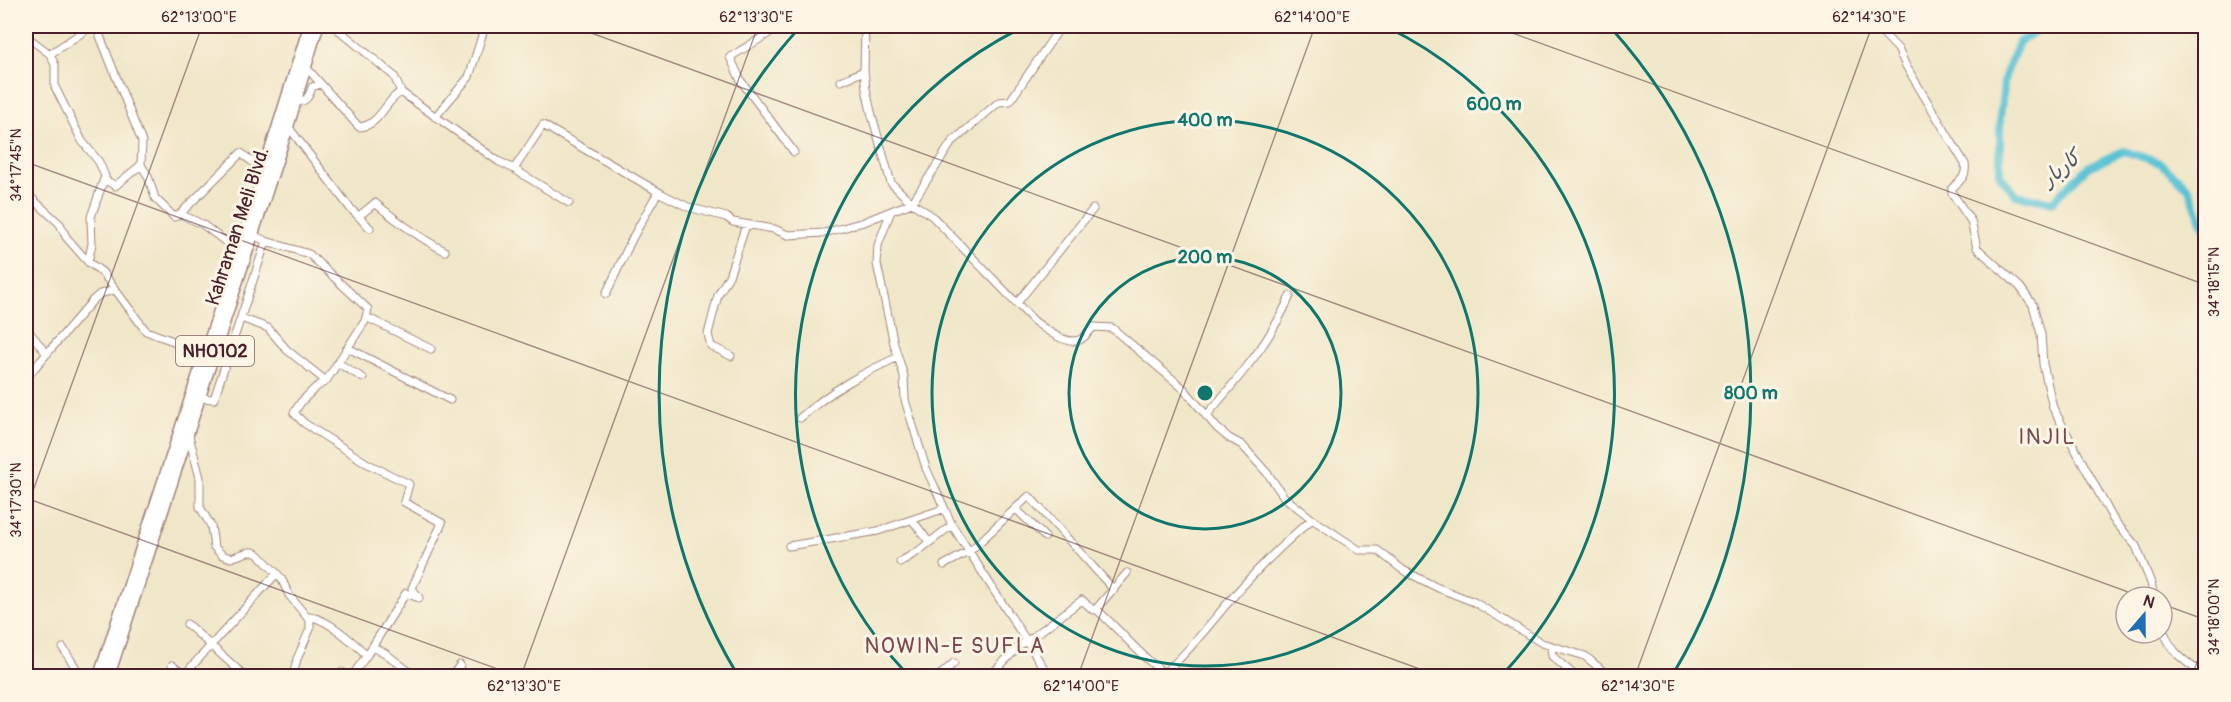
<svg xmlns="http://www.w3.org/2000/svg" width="2231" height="702" font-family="Pangolin,'Playpen Sans Arabic',sans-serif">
  <rect width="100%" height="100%" fill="#fcf5e5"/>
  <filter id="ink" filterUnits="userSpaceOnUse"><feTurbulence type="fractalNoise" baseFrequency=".0167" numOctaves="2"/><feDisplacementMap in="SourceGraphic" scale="12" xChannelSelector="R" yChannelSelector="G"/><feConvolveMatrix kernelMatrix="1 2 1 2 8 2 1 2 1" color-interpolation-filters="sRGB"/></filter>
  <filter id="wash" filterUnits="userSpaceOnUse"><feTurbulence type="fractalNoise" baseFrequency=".008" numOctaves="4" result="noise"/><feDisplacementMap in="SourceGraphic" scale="24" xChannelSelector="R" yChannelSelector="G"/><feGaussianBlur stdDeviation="1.35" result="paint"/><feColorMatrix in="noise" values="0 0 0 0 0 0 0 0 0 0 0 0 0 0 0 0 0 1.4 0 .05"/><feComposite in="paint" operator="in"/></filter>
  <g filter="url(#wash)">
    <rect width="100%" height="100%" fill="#f0e6c8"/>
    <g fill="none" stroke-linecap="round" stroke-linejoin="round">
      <path stroke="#58c2d4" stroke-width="8" d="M2043,26L2019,42L2005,76L2000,117V175L2016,195L2052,202L2088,167L2124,151L2160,163L2188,187L2206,231"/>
    </g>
  </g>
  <g filter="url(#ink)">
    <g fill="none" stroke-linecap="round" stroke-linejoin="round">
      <g stroke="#9d827a" stroke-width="9">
        <path id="minor" d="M96,26L142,142L141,165L148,176L155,198L174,217L180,214L202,224L239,252
          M334,26L394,76L401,92L498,161L514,169L543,125L662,194L688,207L726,217L733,222L774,229L788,235L824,233L864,222L891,211
          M781,26L730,57L741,81L794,152
          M865,26L864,71L866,89L871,112L891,183L912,203L932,216L1034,321C1045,329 1065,345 1079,340C1085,338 1089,331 1094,327L1112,328L1184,389L1217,428L1229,438L1242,445L1268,474L1284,497L1312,519L1359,550H1377L1403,570L1436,587L1474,602L1542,643L1585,656L1609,676
          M1876,26L1898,49L1906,66L1965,164C1967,176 1961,180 1952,188V193L1971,221L1977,248L2020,287L2033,305L2041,334L2043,364L2053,408L2113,519L2136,546L2151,583L2154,597
          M26,36L50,54L55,65V87L82,141L99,162L105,176L104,179
          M50,54L92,26
          M306,67L359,127C380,126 385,100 401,92
          M841,81L864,71
          M296,102C306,102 309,97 312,87L321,84
          M435,117L469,77L485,26
          M287,125L350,208L370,228
          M514,169L569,203
          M26,193L60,224L66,237L88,262L102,272L146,331L173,341L201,368
          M180,214L241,153L264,171
          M359,216L375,203C397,221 419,238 445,251
          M266,241L309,254L368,309L365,321L326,381L315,388L301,402L294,413L304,423L368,464L409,484L404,502L442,523L412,588L419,598
          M88,262L92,244L91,217L104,179L115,186L141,165
          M606,294L633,237L658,192
          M1017,303L1093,209
          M366,317L431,349
          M241,318L268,328L287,350L326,381
          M26,328L47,354
          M348,348L450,400
          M731,356L711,346L708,334L718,295L729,276L746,225
          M338,363L363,378
          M26,378L93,300L100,294L114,290
          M200,398L214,399L266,241L253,235
          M1206,416C1237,380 1271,341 1290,296
          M800,418C833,389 859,375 898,357
          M188,432L200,478V507L211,526L214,547L222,555L231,558L248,552H254L259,555L281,578L289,595L310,621V629L297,659L293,676
          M1016,509L1045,537
          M913,521L929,542
          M789,546L878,531L943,509
          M900,562L917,552L952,525
          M944,565L970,551L1029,496L1114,590
          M1096,609L1127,573
          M308,617C325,616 354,643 367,655L406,593L419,598
          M187,624L244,675
          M2162,627C2172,655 2183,659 2205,676
          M1551,646L1552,656L1573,674L1571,676
          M373,647L385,653L415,676
          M63,648L81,676
          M172,665L186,676
          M342,672L350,676
          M183,676L277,573
          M352,676L367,655
          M452,676L460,665
          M939,676L954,663
          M990,676L1021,644L1026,642L1082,600L1093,610L1096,609C1119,629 1139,655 1164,673C1190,651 1210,623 1233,597C1257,569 1284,543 1312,519
          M1049,676L952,525L926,468L905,400L904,376L894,344L877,264L878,245L891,211L912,203L952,142L999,102L1010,101L1061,26"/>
      </g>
      <g stroke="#9d827a" stroke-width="13">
        <path id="highway" d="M99,676L241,244L309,26
          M109,676L288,127L318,26"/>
      </g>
      <use href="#minor" stroke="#fff" stroke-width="7"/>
      <use href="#highway" stroke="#fff" stroke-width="10"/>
    </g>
  </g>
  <path fill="none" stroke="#4a1f2b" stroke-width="1.5" stroke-opacity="0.45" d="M572,26L2142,597M1493,26L2206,285M26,162L1439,676M26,498L517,676M26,510L202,26M2162,604L2206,620M521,676L758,26M1078,676L1315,26M1635,676L1872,26M2192,676L2206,638"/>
  <g fill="none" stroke="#0f766e" stroke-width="3">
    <circle cx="1205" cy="393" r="136"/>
    <circle cx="1205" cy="393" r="273"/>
    <path d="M908 675A409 409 0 0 1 1023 27M1387 27A409 409 0 0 1 1502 675"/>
    <path d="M737 674A546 546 0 0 1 799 28M1611 28A546 546 0 0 1 1673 674"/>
  </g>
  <g text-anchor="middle" stroke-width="6" stroke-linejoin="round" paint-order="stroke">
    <rect fill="#fcf5e5" stroke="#7f5f63" stroke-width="1.5" x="176" y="336" width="78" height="30" rx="4.5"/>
    <g font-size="18" font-weight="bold" fill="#4a1f2b">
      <text x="215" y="357">NH0102</text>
    </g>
    <g font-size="20" fill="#4a1f2b" stroke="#fcf5e5">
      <text transform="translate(237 226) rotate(-72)" y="7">Kahraman Meli Blvd.</text>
    </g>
    <g font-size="21" font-style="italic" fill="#4f5866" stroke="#fcf5e5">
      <text transform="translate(2061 168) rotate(-39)" y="7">کاربار</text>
    </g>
    <g font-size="22" letter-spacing="1.5" fill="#7a484f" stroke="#fcf5e5">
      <text x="2047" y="444">INJIL</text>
      <text x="955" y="653">NOWIN-E SUFLA</text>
    </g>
  </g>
  <circle cx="1205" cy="393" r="9" fill="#0f766e" stroke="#fcf5e5" stroke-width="3"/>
  <g font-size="18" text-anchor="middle" font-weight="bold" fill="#0f766e" stroke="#fcf5e5" stroke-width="6" stroke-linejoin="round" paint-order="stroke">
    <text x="1494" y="110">600 m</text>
    <text x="1205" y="126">400 m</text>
    <text x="1205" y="263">200 m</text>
    <text x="1751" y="399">800 m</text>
  </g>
  <rect width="2231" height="702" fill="none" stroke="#fcf5e5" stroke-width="66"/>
  <g transform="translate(2144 615) rotate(20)"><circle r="28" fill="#fcf5e5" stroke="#b59f9b" stroke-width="1.5"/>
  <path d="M0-4.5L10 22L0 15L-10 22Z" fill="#1f6fb2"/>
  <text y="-9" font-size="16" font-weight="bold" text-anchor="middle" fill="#4a1f2b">N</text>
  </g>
  <rect x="33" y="33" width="2165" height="636" fill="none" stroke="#4a1f2b" stroke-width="2"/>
  <g font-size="15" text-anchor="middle" fill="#4a1f2b">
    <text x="199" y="22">62°13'00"E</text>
    <text x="756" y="22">62°13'30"E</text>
    <text x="1312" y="22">62°14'00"E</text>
    <text x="1869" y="22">62°14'30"E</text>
    <text transform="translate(16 165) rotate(-90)" y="5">34°17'45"N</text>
    <text transform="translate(2214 282) rotate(-90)" y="5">34°18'15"N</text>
    <text transform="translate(16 500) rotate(-90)" y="5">34°17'30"N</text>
    <text transform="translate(2214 617) rotate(-90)" y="5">34°18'00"N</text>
    <text x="524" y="691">62°13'30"E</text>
    <text x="1081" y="691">62°14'00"E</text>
    <text x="1638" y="691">62°14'30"E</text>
  </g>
</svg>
